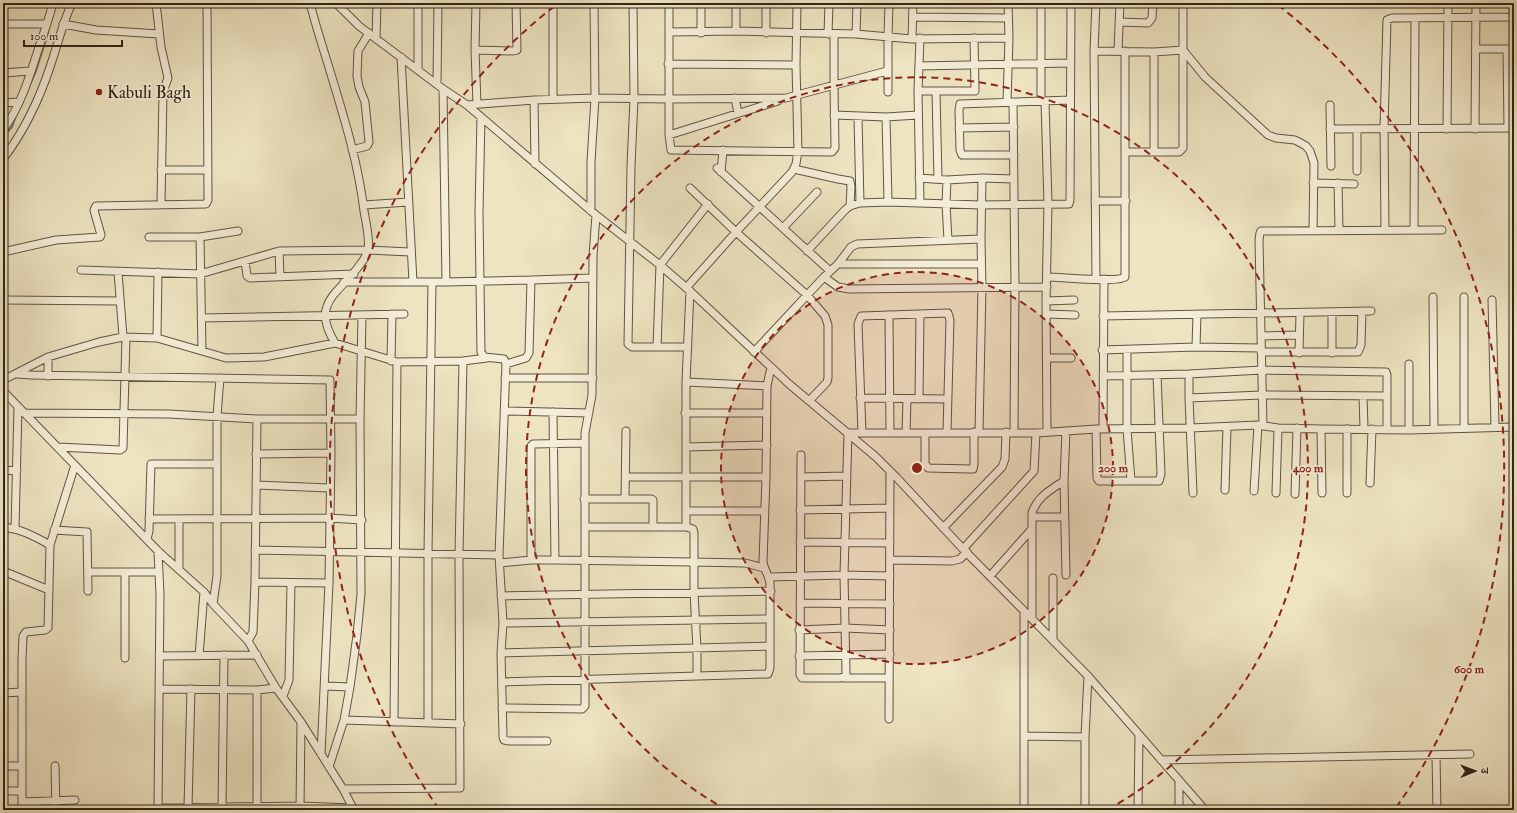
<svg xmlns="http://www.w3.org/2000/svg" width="1517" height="813" font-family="'IM FELL Double Pica','Noto Serif Devanagari',serif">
  <rect width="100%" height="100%" fill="#eee4c2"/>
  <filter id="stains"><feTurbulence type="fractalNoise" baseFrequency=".005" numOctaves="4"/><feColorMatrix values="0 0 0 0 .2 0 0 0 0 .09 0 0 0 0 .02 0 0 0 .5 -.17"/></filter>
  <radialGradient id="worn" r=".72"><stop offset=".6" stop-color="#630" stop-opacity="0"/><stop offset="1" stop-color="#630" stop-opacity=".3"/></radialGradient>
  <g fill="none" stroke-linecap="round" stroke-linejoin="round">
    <path stroke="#708177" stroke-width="2" d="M30,84L36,71L48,33
      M3,137L12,127L17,113"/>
    <g stroke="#605542" stroke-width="9">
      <path id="minor" d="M156,3L161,47L168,78L163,92L161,204
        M310,3C315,23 321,42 327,61C342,111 358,160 364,211C366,223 370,238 368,250C367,256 363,261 359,266C339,294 310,302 335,343
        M336,3L359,26L443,89L467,105L596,215L660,265L690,291L789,384L876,457L897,478L963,549L1088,676L1205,810
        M476,3L475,50L477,104
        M633,3L634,99L631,166L628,344L632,347H687
        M669,3V135L671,150L832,152L835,148L834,86V34
        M701,3V33
        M736,3V31
        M1096,3L1094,51L1096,279
        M1513,3L1514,17
        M913,17L1008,18
        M1119,22L1148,23L1152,18L1153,3
        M3,24H47
        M63,24L96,30L159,34
        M669,32L736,31L856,34L912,39L1009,38
        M766,33V3
        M828,34L829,3
        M856,34L857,3
        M376,39L377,3
        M912,39L913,3
        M1476,49H1514
        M1507,49L1508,128
        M475,50L513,51L517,50L516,3
        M1094,51L1154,52L1183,50L1205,77L1268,135L1276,138L1295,140L1306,146L1310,151L1314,163L1313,230
        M1118,51L1120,3
        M401,57L413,282
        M668,64L796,65
        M919,66L1070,63
        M418,69V3
        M3,73L31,71
        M437,84L438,3
        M443,89L446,282
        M918,91H975L974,38
        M888,92V37L889,3
        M936,92L938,179
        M735,98L738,113
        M553,99V3
        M534,100L535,164
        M1041,101V3
        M1045,101L1048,204L1046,301L1047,432
        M1007,102L1009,38L1008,3
        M1013,102L1015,286L1014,432
        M3,103L19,102
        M467,105L534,100L595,98L669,99L786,98L887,71
        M1330,105L1331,166
        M834,115L886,117L918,115
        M481,117L479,212L481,352L484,357L504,359L506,364L499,555L503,623L501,653L503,737L504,740L509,741H547
        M858,117L860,203
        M886,117L888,202
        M959,128L1014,127
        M1330,129L1514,128
        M1357,129V171
        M1447,129L1448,3
        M1475,129L1476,3
        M3,130C21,106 30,75 39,47C44,33 49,18 53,3
        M669,135L778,101
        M352,150L367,146L369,142L365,102L359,87L357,76L358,51L369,33
        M1154,151V52
        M1126,152H1179L1183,148V3
        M1014,155H962L960,150L959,110L960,104L1070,100
        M3,159C25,130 40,98 51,64C58,43 63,22 72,3
        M717,168L830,271
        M794,169L838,179L850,181L851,187L850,206
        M161,170H208
        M721,172L723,150
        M919,178L947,180L982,178L1014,179
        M947,180L946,204L948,240
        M1313,183L1354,184
        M1338,183L1339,230
        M690,188L736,232L807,295L825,316L828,325V378L827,382L809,401
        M1095,201H1126
        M920,202L918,91L920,38
        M364,205L408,202
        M591,211V162L595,98L594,3
        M783,228L817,192
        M1385,230L1384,128L1387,20L1392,18L1514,17
        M1414,230L1415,19
        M149,237H200L238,231
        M200,237L202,351
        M279,251L280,276
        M807,251L845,210L850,206L860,203L888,202L981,205L1069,204L1070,200L1071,3
        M3,252L56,240L100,237L101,235L94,210L96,206L206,204L208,200L207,3
        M245,261L247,276L250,278L354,274
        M838,264L851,247L857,244L981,239
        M81,270L200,274L279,251L368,250L410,252
        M118,272L123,337
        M824,277L838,287L849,289L1047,287
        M1047,277C1061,277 1117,283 1125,277V51
        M531,280L593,278
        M344,282H446L531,280L529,353L526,358L506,364
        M686,288L736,232L792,172L796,164L798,151L796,65L797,3
        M1433,297L1434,429
        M1464,297V428
        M3,300L120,301
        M1492,300L1495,427
        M1046,301L1074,300
        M1046,314L1075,315
        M889,315L890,433
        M1103,316L1371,311
        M201,318L404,314
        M1261,336L1299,335
        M157,338L158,272
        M657,347L660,265L708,204
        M1196,347L1197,314
        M1102,350L1196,347L1261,348
        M1127,350V429L1131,481
        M754,352L824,277L838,264H981
        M1261,352H1358L1361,345L1362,311
        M1299,353L1300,313
        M1332,353V312
        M1047,358H1071
        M391,361L392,314
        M463,361L487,358
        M1409,364V430
        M17,374L31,375L330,380L331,453L329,583L321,754
        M1189,374V398L1193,493
        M48,376V357
        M1103,376L1189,374L1262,370L1386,372L1387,375V429
        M505,378H593
        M3,380L48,357L99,342L123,337L157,338L226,358L264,357L335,343L397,362L463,361L459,554L460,788L343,789
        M686,382L767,386
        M3,391L158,551L204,592L213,604L248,641L276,688L301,722L343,789L354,810
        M1363,396L1364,428
        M860,398L948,399
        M1189,398L1262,395L1387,396
        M919,399L920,314
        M504,411L589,413
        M553,412L555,560
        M24,413L169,414L257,419H360
        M685,413H767
        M1263,426L1259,240L1260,233L1261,231L1442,230
        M1096,429L1097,478L1099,481H1159L1161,474L1157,375
        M1103,429L1104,279
        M1321,429L1322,493
        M1347,429V493
        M979,432L982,287L981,239L982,178
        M862,433L858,324L861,316L948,313L950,320L947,432
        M906,433L907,399
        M925,433V463L928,468L970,469H973L974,464V432
        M58,447L120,450L123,448L126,337
        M686,447L767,445
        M256,454L331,453
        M801,455L800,675L802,678H840L846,676V673L844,575L848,433H1036L1096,429L1191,428L1258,425L1278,428L1321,429L1409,430L1514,427
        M3,471L17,470
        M626,477H766
        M801,477L847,476
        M1370,483L1372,429
        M256,485L330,488
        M1225,490L1227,427
        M1254,491L1258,425
        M1276,493L1278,428
        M1295,494L1297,428
        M584,499H651L653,500V527
        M625,499L626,431
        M800,510L890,508
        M686,511H764
        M1032,517H1064
        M149,519L329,518L362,520
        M179,519V569
        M3,527C21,529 34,536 50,545
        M586,527H686L693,529L694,533V592L697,649V676
        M686,527V382L690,291
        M943,528L1002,467L1005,459L1006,432
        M15,529L18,407
        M54,530L87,532L88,591
        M147,539L149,531L151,464H217
        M800,542L890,543
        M963,549L1034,471L1036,433
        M255,550L499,555
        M158,551L160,595L158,808L300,806L353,808
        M531,560V446L533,444L585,443
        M890,560L952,561L960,559L967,552
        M500,563L531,560H555L694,562L745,563L764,568
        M3,571L49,590
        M88,572H159
        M1066,575L1064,481L1066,431
        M990,576L1031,530
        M769,577L844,575L890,576
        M1053,578V640
        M255,582L329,583
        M501,596L771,591
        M800,603L890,604
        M213,604L217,576V416L220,378
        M1032,618V513C1037,497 1050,490 1064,481
        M503,623L770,619
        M799,630L845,628L890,630
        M248,641L253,632L255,582L257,419
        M501,653L770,646
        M159,656L257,655
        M199,656L204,592
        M799,656L890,654
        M125,658V572
        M844,678H889
        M502,682L768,674L770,668V583C769,575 764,570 763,562L766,477L767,386L771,367
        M325,686L350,687
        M159,689L257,690L276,688
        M3,693L22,692
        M283,696L289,680L291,584
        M502,708L582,709L585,706V433L592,395L593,256L596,215
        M889,719L890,471
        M344,720L461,724
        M394,722L397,362
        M428,723V553L432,282
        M1024,736L1085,737
        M1436,755L1437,810
        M1161,760L1470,754
        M3,766H22
        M55,766L56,810
        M329,767L344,720L350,687L357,635L361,594L360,419L362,315
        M3,791H22
        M22,802L75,800
        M188,807L191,689
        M22,810V659L23,636L26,632L45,630L48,628L50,545L75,465
        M222,810L224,655
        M257,810V690
        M300,810L301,722
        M1024,810V611
        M1085,810V737L1088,676
        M1138,810L1139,735
        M1179,810V782"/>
    </g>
    <use href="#minor" stroke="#f4edd7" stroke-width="7"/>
  </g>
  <circle cx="917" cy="468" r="196" fill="#8f2418" fill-opacity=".12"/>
  <g fill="none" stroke="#8f2418" stroke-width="2" stroke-dasharray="7 5">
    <circle cx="917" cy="468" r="196"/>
    <path d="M727 810A391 391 0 1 1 1107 810"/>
    <path d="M439 809A587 587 0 0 1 556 5M1278 5A587 587 0 0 1 1395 809"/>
  </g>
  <circle fill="#8f2418" stroke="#f4edd7" stroke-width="1.5" cx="99" cy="92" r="4"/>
  <g text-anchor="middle" stroke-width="3.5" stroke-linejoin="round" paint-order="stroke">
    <g font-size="17" fill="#302518" stroke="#f4edd7" text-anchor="start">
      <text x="107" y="98">Kabuli Bagh</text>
    </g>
  </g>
  <circle cx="917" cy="468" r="6" fill="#8f2418" stroke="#f4edd7" stroke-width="2"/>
  <g font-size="12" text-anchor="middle" font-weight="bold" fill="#8f2418" stroke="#f4edd7" stroke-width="3.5" stroke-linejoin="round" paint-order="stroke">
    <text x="1113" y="472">200 m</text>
    <text x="1308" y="472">400 m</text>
    <text x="1469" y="673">600 m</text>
  </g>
  <rect width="1517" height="813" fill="none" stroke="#eee4c2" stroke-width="16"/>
  <rect x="4" y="4" width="1509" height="805" fill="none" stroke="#302518" stroke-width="2"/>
  <rect x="8" y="8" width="1501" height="797" fill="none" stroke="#302518"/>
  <g transform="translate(1475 771) rotate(89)" stroke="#f4edd7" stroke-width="3" paint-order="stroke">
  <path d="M0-3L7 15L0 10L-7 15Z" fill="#302518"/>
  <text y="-6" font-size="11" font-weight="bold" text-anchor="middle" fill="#302518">उ</text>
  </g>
  <path d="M24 40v6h98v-6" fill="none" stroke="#302518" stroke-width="2"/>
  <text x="30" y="40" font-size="12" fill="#302518" stroke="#f4edd7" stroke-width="3" paint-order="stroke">100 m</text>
  <rect width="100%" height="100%" filter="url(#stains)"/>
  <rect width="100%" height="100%" fill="url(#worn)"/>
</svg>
